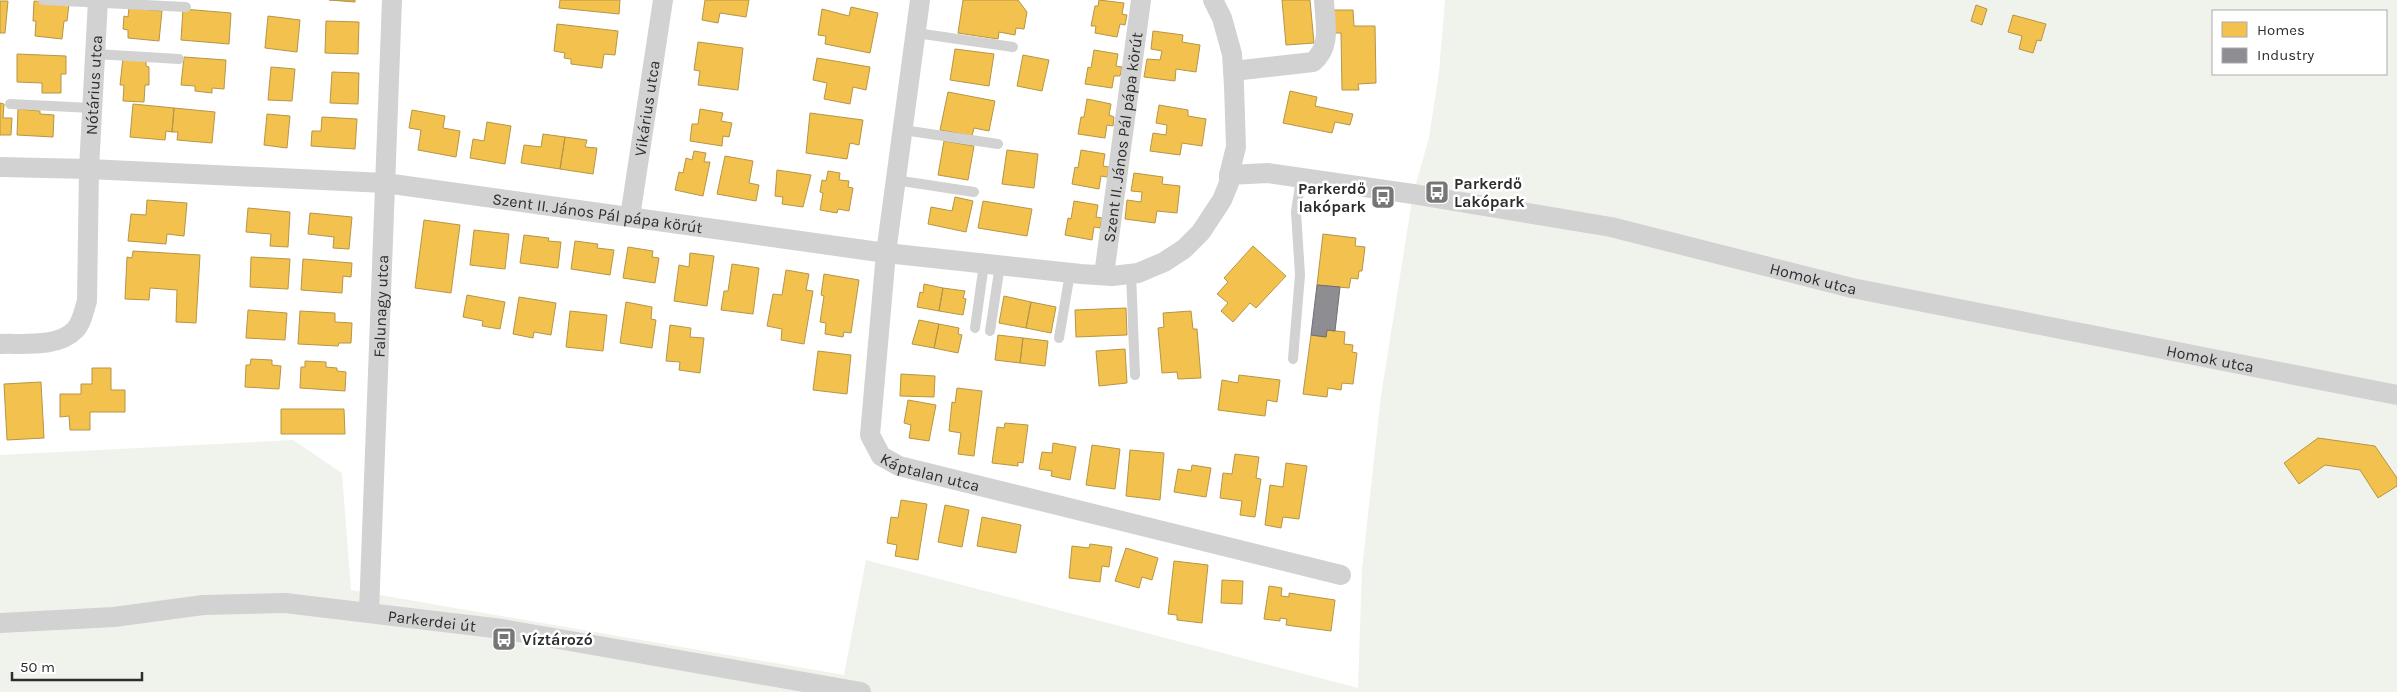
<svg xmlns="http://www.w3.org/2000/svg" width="2397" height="692" font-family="Karla,sans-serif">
  <rect width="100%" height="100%" fill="#fff"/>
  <path fill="#f0f3ec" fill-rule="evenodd" d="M1445,0H2397V692H0V455L293,440L342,473L351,590L844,675L866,560L1358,688L1362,569L1381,396L1413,194L1429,138L1439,72ZM2213,11H2386V74H2213Z"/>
  <path fill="#f2c14e" stroke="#b79544" d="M329,0H355V2Z
    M560,0H620L619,14L559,8Z
    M705,0H749L746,17L720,13L718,23L702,20Z
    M963,0H1018L1027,12L1024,29L1016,28L1015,35L999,32L998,39L958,33Z
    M1099,0L1124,3L1122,14L1127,15L1125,25L1120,24L1117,37L1095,33L1096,26H1091L1095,6H1098Z
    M1282,0H1310L1314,43L1286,45Z
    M0,1H8L5,33H0Z
    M34,1L69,4L67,21H64L62,39L35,36L36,21H33Z
    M1976,5L1987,9L1982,25L1971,21Z
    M851,7L878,13L870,53L825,44L826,36L818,35L822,9L849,16Z
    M129,8L162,11L159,41L128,38V30L123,29L124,16L128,17Z
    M183,9L231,13L229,44L181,40Z
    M1334,10H1353L1354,26H1375L1376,83L1358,84L1359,90H1342L1341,33H1335Z
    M2013,15L2046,24L2041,41L2037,40L2033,53L2019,49L2022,36L2008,32Z
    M268,16L300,20L297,52L265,48Z
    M326,21L359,22L358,54L325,53Z
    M557,24L618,31L615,55L604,54L602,68L571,64V59L564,58L565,53L554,51Z
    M1153,31L1183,35L1182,42L1200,45L1196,72L1176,69L1175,81L1144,77L1147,59L1160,60L1162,51L1151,49Z
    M698,42L743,48L738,90L698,85L700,71L694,70Z
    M955,49L994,54L989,86L950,80Z
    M1094,50L1118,54L1116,66L1122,67L1120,76H1114L1112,88L1085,84L1088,67L1091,68Z
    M17,54L66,56V74H61V93H42V83L17,82Z
    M1023,55L1049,60L1042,91L1017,86Z
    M184,57L226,60L224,89L212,88V93L195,91V86L181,85Z
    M123,58L146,59V66L149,67V85H145L144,102L123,101L124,85H120Z
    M817,58L870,67L866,90L853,87L850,104L824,99L827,83L813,80Z
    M271,67L295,69L292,101L268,100Z
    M332,72L359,73L358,104L330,103Z
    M1290,91L1317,97L1315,106L1353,114L1350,125L1335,122L1332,133L1283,123Z
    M948,92L995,101L989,131L974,128L972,136L940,130Z
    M1087,99L1111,104L1109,115L1114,117L1113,126L1107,125L1105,138L1078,134L1081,117H1084Z
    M0,103L4,104L3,118H12L11,135H0Z
    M133,104L174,108L172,132L166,131L165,140L130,137Z
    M1159,105L1188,110V116L1206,119L1202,146L1182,143L1180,155L1150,151L1153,133L1166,135L1167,125L1156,123Z
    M174,108L215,112L212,143L177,140L178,132H172Z
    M18,109L40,111V114L54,115L53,137L17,135Z
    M700,109L723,113L721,121L732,123L729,137L723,136L722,146L690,141L692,124H698Z
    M412,110L445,116L443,128L460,131L456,157L418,150L421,130L409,128Z
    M810,113L863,120L859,145L850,143L847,159L806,153Z
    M267,114L290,116L287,148L264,145Z
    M322,117L357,119L355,149L311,146L312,131H321Z
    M487,122L511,126L505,164L470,158L473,139L484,141Z
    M543,134L565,137L560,169L521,163L524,145L541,147Z
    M565,137L587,140L585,147L597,148L593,174L560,169Z
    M944,141L974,146L968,180L938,175Z
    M1007,150L1038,154L1034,188L1002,184Z
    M1081,150L1105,154L1103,166L1109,167L1107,177L1101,176L1099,189L1072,184L1075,167L1078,168Z
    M694,151L706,153L704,162H710L703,196L675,190L679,172L683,173L686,158L692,160Z
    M725,156L753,161L749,183L759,185L756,201L717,194Z
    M777,170L811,175L803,207L782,204L783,197L775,196Z
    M828,171L840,173L839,180L849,181L848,187L853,188L849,211L838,209L837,213L820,210L823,193L820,192L822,180L826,181Z
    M1134,173L1163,177L1162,184L1180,186L1177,213L1157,211L1155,223L1125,219L1127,200L1141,202L1142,192L1131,191Z
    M955,197L973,201L966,232L928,224L931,207L952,211Z
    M147,200L187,203L184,236L167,234L166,244L128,241L131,214L146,215Z
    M983,201L1032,209L1027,236L978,228Z
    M1074,201L1098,205L1096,217L1102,218L1100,228L1094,227L1092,240L1065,235L1068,218L1071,219Z
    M248,208L290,212L288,247L270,246L271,234L246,232Z
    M310,213L352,217L349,249L333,248L334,237L308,234Z
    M424,220L460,225L451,293L415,288Z
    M474,230L509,234L505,269L470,265Z
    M1323,234L1356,238L1355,246L1365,247L1362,271H1359L1358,279L1351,278L1349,288L1317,285Z
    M524,235L549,238L548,241L561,242L558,268L520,263Z
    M575,241L598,244L597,248L614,250L610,275L571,269Z
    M1253,246L1286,276L1256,308L1250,303L1233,322L1221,311L1228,303L1217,294L1228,282L1224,278Z
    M628,247L653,251L652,257L659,258L655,283L623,278Z
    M133,251L200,255L196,323L176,322L177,290L150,288L149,300L125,299L127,257L132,258Z
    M690,253L714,256L707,306L674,301L679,265L689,267Z
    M251,257L290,259L288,289L250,287Z
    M303,259L352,263L351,277L343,276L342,293L301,290Z
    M732,264L759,268L753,314L721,310L724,291H728Z
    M786,270L809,274L806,290L813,291L804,344L781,340L782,329L767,326L773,294L782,295Z
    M824,274L859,280L851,333L844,332L843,337L825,334L826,323L820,322L824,296L821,295Z
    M924,284L943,288L939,311L917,307L920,292L923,293Z
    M943,288L965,291L963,298L966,299L963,315L939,311Z
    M467,295L505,302L500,329L482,326L483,321L463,317Z
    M1004,296L1031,302L1026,328L999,323Z
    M519,297L556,303L551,335L534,332L533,338L513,334Z
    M626,302L652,307L651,319L656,320L652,348L620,343Z
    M1031,302L1056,307L1051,333L1026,328Z
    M1126,308L1127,335L1076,337L1075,310Z
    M248,310L287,313L285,340L246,338Z
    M300,311L335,313V322L352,323L351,343H339L338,346L298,344Z
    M570,311L607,315L603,351L566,347Z
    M1191,311L1193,329H1197L1201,378L1178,379L1177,372L1162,373L1158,328L1164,327L1163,313Z
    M919,320L939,324L934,348L912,344Z
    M939,324L959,328L958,334L962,335L958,353L934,348Z
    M670,325L691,328L690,337L704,338L700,373L679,370L680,362L666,361Z
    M1327,330L1345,332L1344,344L1353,345L1352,352L1357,353L1353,384L1342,383L1341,390L1328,388L1327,397L1303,394L1311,335L1326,337Z
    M998,335L1023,338L1020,363L995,360Z
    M1023,338L1048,341L1045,366L1020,363Z
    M1125,349L1127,383L1099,386L1096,351Z
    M818,351L851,355L847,394L813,390Z
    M251,359L272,360V365L281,366L279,389L245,387L246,365H250Z
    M305,361L326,362V367L337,368V371L346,372L345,391L300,388L301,367H305Z
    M92,368H111V390H125V412H90V430H70L69,416L60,417V394H81V384H92Z
    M901,374L935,376L934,397L900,396Z
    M1239,375L1280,380L1277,402L1267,400L1265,416L1218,410L1222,380L1238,383Z
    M41,382L44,438L7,440L4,384Z
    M957,388L982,391L974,456L958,454L961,433L949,431L952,402L955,403Z
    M908,400L936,405L929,441L909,438L911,425L904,423Z
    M281,409H344L345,434H281Z
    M1005,423L1028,425L1023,463L1018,462V466L992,463L997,427L1004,428Z
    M2318,438L2375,446L2397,478V486L2378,498L2360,470L2325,465L2299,484L2284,463Z
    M1053,443L1076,447L1070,480L1051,476L1052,471L1039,469L1042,452L1052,453Z
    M1092,445L1120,449L1115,489L1086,485Z
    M1130,450L1164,453L1160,500L1126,496Z
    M1235,454L1259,457L1256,478L1261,479L1255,517L1240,515L1242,501L1220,498L1223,473L1232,474Z
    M1286,463L1307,466L1299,519L1283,517L1281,528L1265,525L1270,485L1283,487Z
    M1192,465L1211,468L1206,497L1174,492L1178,469L1191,471Z
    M901,500L927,504L918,560L895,556L897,545L887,543L891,517L898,518Z
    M945,505L969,510L962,547L938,542Z
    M982,517L1021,525L1016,553L977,546Z
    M1090,544L1112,547L1109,567L1102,566L1100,582L1069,578L1072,546L1089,548Z
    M1126,548L1158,558L1152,580L1142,577L1139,588L1115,581Z
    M1174,561L1208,565L1202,623L1177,620V615L1168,614Z
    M1222,580L1243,581L1242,604L1221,603Z
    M1269,586L1282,588L1281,596L1289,597V593L1335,600L1331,631L1286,625L1287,619L1280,618V621L1264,619Z"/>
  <path fill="#8d8d92" stroke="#707074" d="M1317,285L1340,287L1335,331L1327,330L1326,337L1311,335Z"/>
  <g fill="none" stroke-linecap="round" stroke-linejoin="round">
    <path stroke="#d2d2d2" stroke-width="10" d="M43,0L186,7
      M916,33L1013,47
      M95,54L179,59
      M10,104L92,108
      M903,130L998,144
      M895,180L974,192
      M1131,273L1135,375
      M975,328L984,264
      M990,331L1000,265
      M1059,338L1070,273
      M1293,359L1300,275L1296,212L1301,178"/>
    <g stroke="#d2d2d2" stroke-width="20">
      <path id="s1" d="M920,0L886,253L870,435L881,456L899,466L1341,575"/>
      <path d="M1233,71L1313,62C1332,46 1325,23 1324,0"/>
      <path id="s2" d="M0,167L89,169L385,183L886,253L1081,274L1112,276L1138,273L1164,262L1184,249L1201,232L1222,200L1229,183V175L1236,147L1234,86L1232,54L1222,18L1213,0"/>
      <path id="s3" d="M1229,175L1268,173L1413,194L1611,227L1852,288L2397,395"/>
      <path id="s4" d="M630,217L663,0"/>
      <path id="s5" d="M1104,275L1141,0"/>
      <path id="s6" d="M0,344C22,343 58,348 75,330C82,323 84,310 87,301L89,169L98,0"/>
      <path id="s7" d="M369,612L392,0"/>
      <path id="s8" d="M0,623L114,617L203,605L285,603L502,629L861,692"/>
    </g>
  </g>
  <defs>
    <g id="bus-square" transform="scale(1.25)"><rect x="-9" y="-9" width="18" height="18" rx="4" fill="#767676" stroke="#fff"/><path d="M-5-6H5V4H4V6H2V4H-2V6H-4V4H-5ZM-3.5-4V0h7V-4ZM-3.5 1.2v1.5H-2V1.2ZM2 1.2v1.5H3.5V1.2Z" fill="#fff"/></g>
  </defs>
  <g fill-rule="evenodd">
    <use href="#bus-square" x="1437" y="192"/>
    <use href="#bus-square" x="1383" y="197"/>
    <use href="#bus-square" x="504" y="639"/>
  </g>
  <g text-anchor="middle" stroke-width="5" stroke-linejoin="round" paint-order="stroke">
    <g font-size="16" fill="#2d2d2d" stroke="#fff">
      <text dy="6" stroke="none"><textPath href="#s6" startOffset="326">Nótárius utca</textPath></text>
      <text dy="6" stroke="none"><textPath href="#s4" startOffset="110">Vikárius utca</textPath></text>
      <text dy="6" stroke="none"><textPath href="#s5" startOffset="139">Szent II. János Pál pápa körút</textPath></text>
      <text dy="6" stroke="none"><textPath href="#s2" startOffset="600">Szent II. János Pál pápa körút</textPath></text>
      <text dy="6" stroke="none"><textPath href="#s3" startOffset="595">Homok utca</textPath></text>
      <text dy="6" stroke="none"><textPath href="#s7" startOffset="306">Falunagy utca</textPath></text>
      <text dy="6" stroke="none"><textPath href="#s3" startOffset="1000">Homok utca</textPath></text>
      <text dy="6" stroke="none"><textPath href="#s1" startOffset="514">Káptalan utca</textPath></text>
      <text dy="6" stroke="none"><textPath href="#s8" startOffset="434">Parkerdei út</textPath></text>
    </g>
    <g font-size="16" font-weight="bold" fill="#2d2d2d" stroke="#fff" text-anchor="start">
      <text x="1454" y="189">Parkerdő<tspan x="1454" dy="18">Lakópark</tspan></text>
      <text x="1366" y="194" text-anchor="end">Parkerdő<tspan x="1366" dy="18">lakópark</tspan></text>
      <text x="522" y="645">Víztározó</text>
    </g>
  </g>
  <rect x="2212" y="10" width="175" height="65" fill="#ffffff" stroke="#ababab"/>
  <rect x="2222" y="22" width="25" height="15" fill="#f2c14e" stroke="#ababab"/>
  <text x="2257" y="35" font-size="15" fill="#2d2d2d">Homes</text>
  <rect x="2222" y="48" width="25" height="15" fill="#8d8d92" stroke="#ababab"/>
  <text x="2257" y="60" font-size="15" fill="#2d2d2d">Industry</text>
  <path d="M12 672v8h130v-8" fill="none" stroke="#2d2d2d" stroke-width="2.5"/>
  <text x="20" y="672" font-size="15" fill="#2d2d2d" stroke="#ffffff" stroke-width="4" paint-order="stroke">50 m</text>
</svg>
